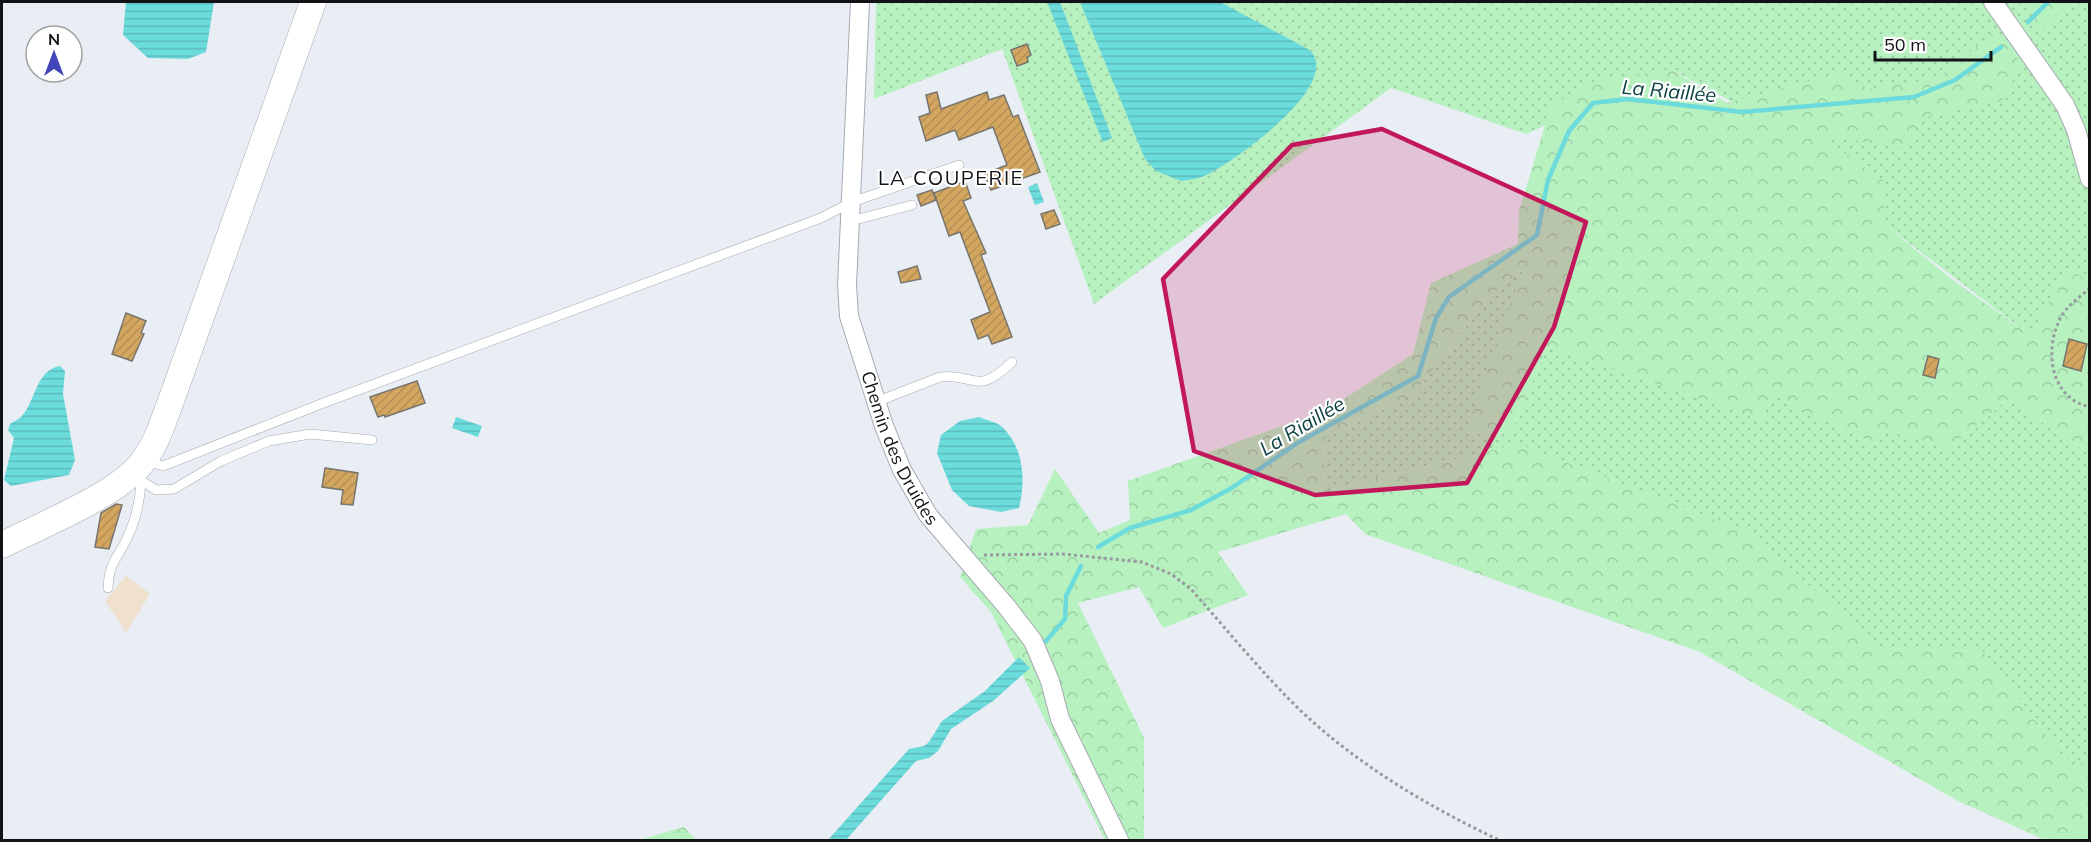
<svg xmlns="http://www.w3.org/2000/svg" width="2091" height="842" font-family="Mulish,sans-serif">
  <defs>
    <pattern id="grass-dots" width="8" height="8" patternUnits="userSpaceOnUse" patternTransform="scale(1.5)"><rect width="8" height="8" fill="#b7f1c0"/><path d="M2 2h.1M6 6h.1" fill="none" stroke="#9ccea4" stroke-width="1.8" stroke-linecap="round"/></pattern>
    <pattern id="forest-crowns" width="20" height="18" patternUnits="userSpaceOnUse" patternTransform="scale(1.5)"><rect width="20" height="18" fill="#b7f1c0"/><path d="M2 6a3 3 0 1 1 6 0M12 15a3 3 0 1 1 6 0" fill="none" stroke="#9ccea4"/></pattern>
    <pattern id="water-rules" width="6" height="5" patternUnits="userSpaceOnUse" patternTransform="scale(1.5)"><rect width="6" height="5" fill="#6bdbdc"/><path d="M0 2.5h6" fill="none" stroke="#5cbbbc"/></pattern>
    <pattern id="building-hatch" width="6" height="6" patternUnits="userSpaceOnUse" patternTransform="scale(1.5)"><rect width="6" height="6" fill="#d4a761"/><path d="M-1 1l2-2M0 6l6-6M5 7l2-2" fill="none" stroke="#b58f54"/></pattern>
  </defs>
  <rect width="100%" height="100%" fill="#e9eef4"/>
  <path fill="#f0e1ce" d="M126,576L150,594L126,633L105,601Z"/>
  <path fill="url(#grass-dots)" d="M876,2H2089V280L2066,268L2031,336L1884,224L1820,148L1670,69L1526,134L1391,88L1094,304L1002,49L874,99Z
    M1524,268L1466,434L1511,433L1547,346L1761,420L1774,395L1876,445L1888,431L1950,448L2008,399L2089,454V765L2064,758L1983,651L1879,648L1749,532L1518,444L1323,491L1325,438L1414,394L1487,299Z"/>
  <path fill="url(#forest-crowns)" d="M2028,2H2069L2040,31L2026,4Z
    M1995,31L2022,64L2002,101L1926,117L1902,148L1820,135L1884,181V224L1953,280L2031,336L2066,268L2089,280V454L2008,399L1950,448L1888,431L1876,445L1774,395L1761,420L1547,346L1511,433L1465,434L1523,269L1487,299L1414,394L1325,438L1323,491L1518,444L1749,532L1879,648L1983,651L2064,758L2089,765V840H2045L1956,800L1700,652L1365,534L1346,514L1218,552L1248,595L1163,628L1139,587L1078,603L1144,738V840H1105L991,612L960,577L976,529L1028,525L1055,469L1099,533L1130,520L1128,481L1327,410L1413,354L1431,283L1518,244L1519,211L1551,106L1597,80L1670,69L1727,103L1838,73L1868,89L1938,78Z
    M684,827L696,840H639Z"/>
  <path fill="url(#water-rules)" d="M126,2H214L206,52L188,59L148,58L123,35Z
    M1047,2H1060L1112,138L1103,142L1100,135Z
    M1080,2H1220L1308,49C1348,81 1232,164 1204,176C1197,179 1189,180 1181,181L1156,171L1145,159Z
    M1037,183L1044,202L1035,205L1028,187Z
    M60,366L65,371L63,394L75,460L69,475L11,486L4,480L14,438L8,430L10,424C13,422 19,419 22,416C36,400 36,370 60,366Z
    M456,417L482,426L478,437L452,428Z
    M979,417C985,420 996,422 1001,426C1024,447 1026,480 1019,508L1001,512L969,506L952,490L937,453L941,435L960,421Z
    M1019,657L1030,668L993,701L951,729L938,751L929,758L916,761L846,840H828L909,749L924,746L929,742L942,721L985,691Z"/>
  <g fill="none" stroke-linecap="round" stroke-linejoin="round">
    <path stroke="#6bdbdc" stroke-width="4.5" d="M2028,22L2048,2
      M1098,547L1130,528L1191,510L1230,489L1299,442L1418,376L1436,318L1449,297L1537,235L1548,180L1569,131L1593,103L1628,99L1742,112L1914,97L1955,80L2001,47
      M1046,641L1065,619L1066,596L1081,566"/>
  </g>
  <path fill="url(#building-hatch)" stroke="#78746e" stroke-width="1.5" d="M1027,44L1031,55L1027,57L1028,62L1017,66L1011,50Z
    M937,92L941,109L987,92L989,100L1004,95L1013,117L1018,115L1040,172L991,190L984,174L1007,165L993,127L959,140L955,130L926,141L919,117L930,113L926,95Z
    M965,181L971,198L963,201L986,253L981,255L1012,337L992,344L988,335L978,339L971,320L990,312L960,232L949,236L934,193Z
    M932,190L936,200L921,206L917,195Z
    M1054,210L1060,224L1046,229L1041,214Z
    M917,266L921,279L901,283L898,272Z
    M126,313L146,321L141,333L144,334L132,361L112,354Z
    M2069,339L2087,344L2081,371L2063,366Z
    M1928,356L1939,359L1935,378L1923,375Z
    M417,381L425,403L385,417L384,415L378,417L370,397Z
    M325,468L358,473L353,505L341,504L343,490L322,487Z
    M116,504L122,505L109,549L95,547L101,513Z"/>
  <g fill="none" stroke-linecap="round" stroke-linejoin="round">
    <g stroke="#a6abb1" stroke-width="10">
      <path id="lane" d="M851,221L912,205
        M876,402L940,377C976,373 976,397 1012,362
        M147,461L163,466L326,402L821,218L852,202L959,165
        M134,476L156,490L174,489L221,461L269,441L310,434L372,440
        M108,588C109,561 118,559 128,536C136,519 140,501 141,482"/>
    </g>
    <g stroke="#a6abb1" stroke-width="20">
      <g id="street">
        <path id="s1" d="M860,2L847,285L849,316L884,426L902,470L928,515L1007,607L1033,641L1050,681L1060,719L1119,840"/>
        <path d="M1993,2L2065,105L2076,130L2090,179"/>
      </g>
    </g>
    <g stroke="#a6abb1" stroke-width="27">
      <path id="secondary" d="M2,545C39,526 121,494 144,460C157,443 163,421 171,401L313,2"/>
    </g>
    <path stroke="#979a9f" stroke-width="3" stroke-dasharray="3 3" stroke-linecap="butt" d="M2090,288C2080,297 2065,307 2060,319C2044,351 2050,398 2090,407
      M984,555L1063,554L1142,562L1171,574L1191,589C1227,630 1262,673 1301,711C1358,765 1429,807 1499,840"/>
    <use href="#lane" stroke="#fff" stroke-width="9"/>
    <use href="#street" stroke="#fff" stroke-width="18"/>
    <use href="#secondary" stroke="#fff" stroke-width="26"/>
  </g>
  <path fill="#c2185b" fill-opacity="0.2" stroke="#c2185b" stroke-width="4.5" stroke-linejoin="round" d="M1382,129L1586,222L1554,327L1467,483L1315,495L1194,451L1163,279L1292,145Z"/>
  <g text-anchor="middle" stroke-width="4.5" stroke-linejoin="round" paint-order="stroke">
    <g font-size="18" fill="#121316" stroke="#fff">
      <text dy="6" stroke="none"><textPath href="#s1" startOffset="456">Chemin des Druides</textPath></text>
    </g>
    <g font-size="20" font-style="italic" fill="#0c4142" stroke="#fff">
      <text transform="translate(1669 91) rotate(5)" y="7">La Riaillée</text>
      <text transform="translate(1302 426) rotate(-31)" y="7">La Riaillée</text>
    </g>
    <g font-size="20" letter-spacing="1.5" fill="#121316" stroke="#fff">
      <text x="951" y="185">LA COUPERIE</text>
    </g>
  </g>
  <rect width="2091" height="842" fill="none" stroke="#121316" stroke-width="6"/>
  <g transform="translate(54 54)"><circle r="28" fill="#ffffff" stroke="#a0a1a2" stroke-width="1.5"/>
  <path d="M0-4.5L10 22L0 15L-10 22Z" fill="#4244b9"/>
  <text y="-9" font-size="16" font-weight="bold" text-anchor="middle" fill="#121316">N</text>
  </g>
  <path d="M1875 51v9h116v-9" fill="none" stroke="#121316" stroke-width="3"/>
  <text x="1884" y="51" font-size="18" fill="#121316" stroke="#ffffff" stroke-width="4.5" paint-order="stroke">50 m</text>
</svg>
